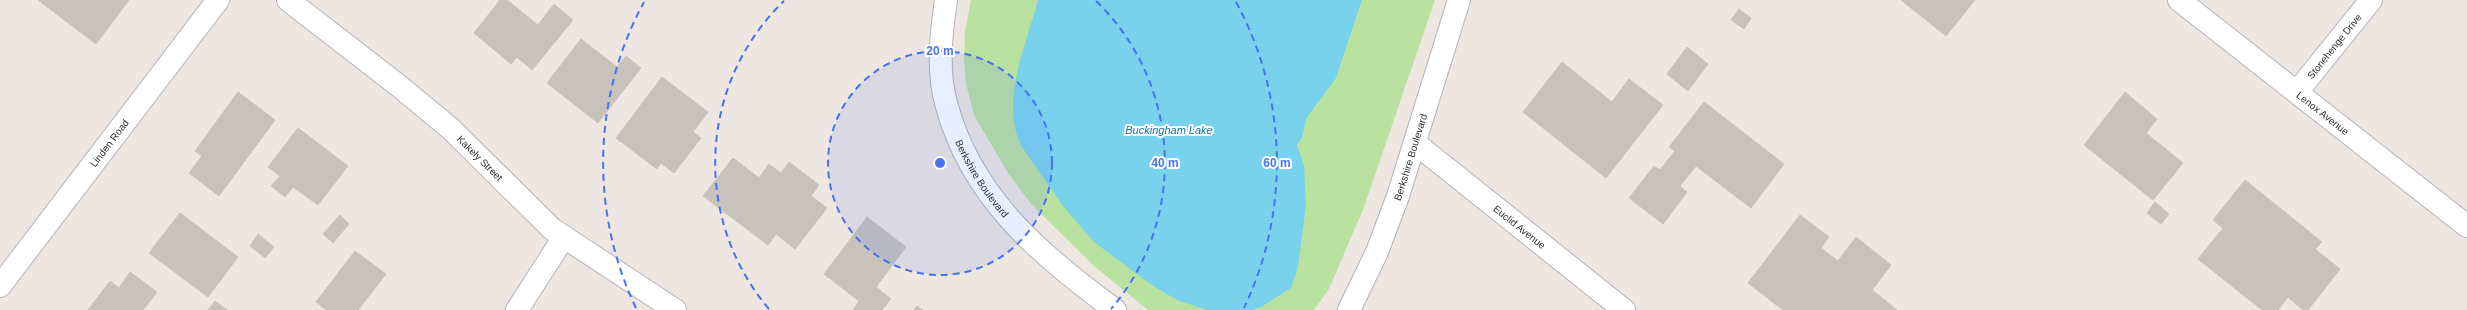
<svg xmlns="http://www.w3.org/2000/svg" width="2467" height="310" font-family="Arial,sans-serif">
  <rect width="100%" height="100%" fill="#eee7e1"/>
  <path fill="#b9e2a0" d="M971,0H1435L1364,207L1329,289L1314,310H1148L1094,266L1031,204L1008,173L974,115L966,84L964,60L965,31Z"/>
  <path fill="#79d2eb" d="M1038,0H1362L1336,78L1307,117L1302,138L1297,145L1304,166L1306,205L1298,267L1291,288L1261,307L1252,310H1207L1177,300L1153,286L1094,242L1063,206L1020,144C1001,98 1026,45 1038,0Z"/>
  <path fill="#c7c2bc" stroke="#cac3ba" d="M38,0H129L96,44Z
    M500,0H507L538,25L554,4L573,20L532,70L517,57L511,64L474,33Z
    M1901,0H1975L1946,36Z
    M1739,9L1751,18L1744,29L1731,20Z
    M581,39L617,67L626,56L641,68L598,123L547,83Z
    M1687,47L1708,64L1688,91L1667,74Z
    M1562,62L1612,102L1629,79L1663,105L1606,178L1523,112Z
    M662,77L708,112L693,132L701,138L674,173L661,163L657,169L616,138Z
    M238,92L275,120L219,196L189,173L202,156L195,151Z
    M2125,92L2157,119L2146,133L2183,163L2153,200L2084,145Z
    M1704,102L1784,164L1751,208L1696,166L1680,186L1687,192L1663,224L1629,198L1654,166L1660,170L1675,151L1669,147Z
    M298,128L348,166L318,205L293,187L285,197L271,186L280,176L268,167Z
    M733,158L759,178L769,164L781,173L789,162L819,185L811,196L827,208L795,249L776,234L768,245L703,196Z
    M2245,180L2322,242L2315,249L2340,269L2308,310H2303L2288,297L2278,310H2262L2198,259L2223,228L2213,220Z
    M2155,202L2169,214L2161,224L2147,213Z
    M180,213L238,257L208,297L149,253Z
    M340,215L349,224L333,243L323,234Z
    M1800,215L1829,237L1821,248L1838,261L1856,237L1891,265L1872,290L1897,310H1783L1748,283Z
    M867,217L906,247L876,287L891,299L882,310H853L859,301L824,274Z
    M258,234L274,247L265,258L250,246Z
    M355,251L386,274L358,310H326L316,302Z
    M130,272L157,292L143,310H88L110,281L119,288Z
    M215,301L227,310H208Z
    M917,306L923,310H914Z"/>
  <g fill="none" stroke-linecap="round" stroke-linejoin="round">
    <g stroke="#b1b3bd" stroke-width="24">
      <g id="street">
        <path id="s1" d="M288,0L399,86L451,129L552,229L675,310"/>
        <path id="s2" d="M946,0C941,33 937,70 946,103C970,196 1040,255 1115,310"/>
        <path id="s3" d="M2179,0L2467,226"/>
        <path id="s4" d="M2297,92L2371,0"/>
        <path id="s5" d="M1415,143L1624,310"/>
        <path id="s6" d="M0,286L218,0"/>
        <path d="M517,310L564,237"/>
        <path id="s7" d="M1349,310L1377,252L1398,196L1459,0"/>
      </g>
    </g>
    <use href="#street" stroke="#fff" stroke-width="22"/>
  </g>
  <circle cx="940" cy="163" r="112" fill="#4871f3" fill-opacity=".12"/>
  <g fill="none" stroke="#4871f3" stroke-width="2" stroke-dasharray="7 5">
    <circle cx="940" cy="163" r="112"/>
    <path d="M769 309A225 225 0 0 1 784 1M1096 1A225 225 0 0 1 1111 309"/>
    <path d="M636 308A337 337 0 0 1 644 2M1236 2A337 337 0 0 1 1244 308"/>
  </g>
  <g text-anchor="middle" stroke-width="4" stroke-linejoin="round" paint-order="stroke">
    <g font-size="10" fill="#2d2d2d" stroke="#fff">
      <text dy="4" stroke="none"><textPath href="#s4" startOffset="59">Stonehenge Drive</textPath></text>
      <text dy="4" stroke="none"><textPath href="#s3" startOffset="183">Lenox Avenue</textPath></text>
      <text dy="4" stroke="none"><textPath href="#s6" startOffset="180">Linden Road</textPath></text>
      <text dy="4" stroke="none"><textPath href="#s1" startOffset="249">Kakely Street</textPath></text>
      <text dy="4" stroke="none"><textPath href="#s7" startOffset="165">Berkshire Boulevard</textPath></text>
      <text dy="4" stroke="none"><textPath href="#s2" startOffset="188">Berkshire Boulevard</textPath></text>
      <text dy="4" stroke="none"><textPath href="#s5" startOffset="134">Euclid Avenue</textPath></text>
    </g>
    <g font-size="11" font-style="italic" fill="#13739b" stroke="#fff">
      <text x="1169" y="134">Buckingham Lake</text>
    </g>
  </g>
  <circle cx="940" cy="163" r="6" fill="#4871f3" stroke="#fff" stroke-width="2"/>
  <g font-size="12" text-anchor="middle" font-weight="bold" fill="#4871f3" stroke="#fff" stroke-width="4" stroke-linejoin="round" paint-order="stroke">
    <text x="940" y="55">20 m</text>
    <text x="1165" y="167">40 m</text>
    <text x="1277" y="167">60 m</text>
  </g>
</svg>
